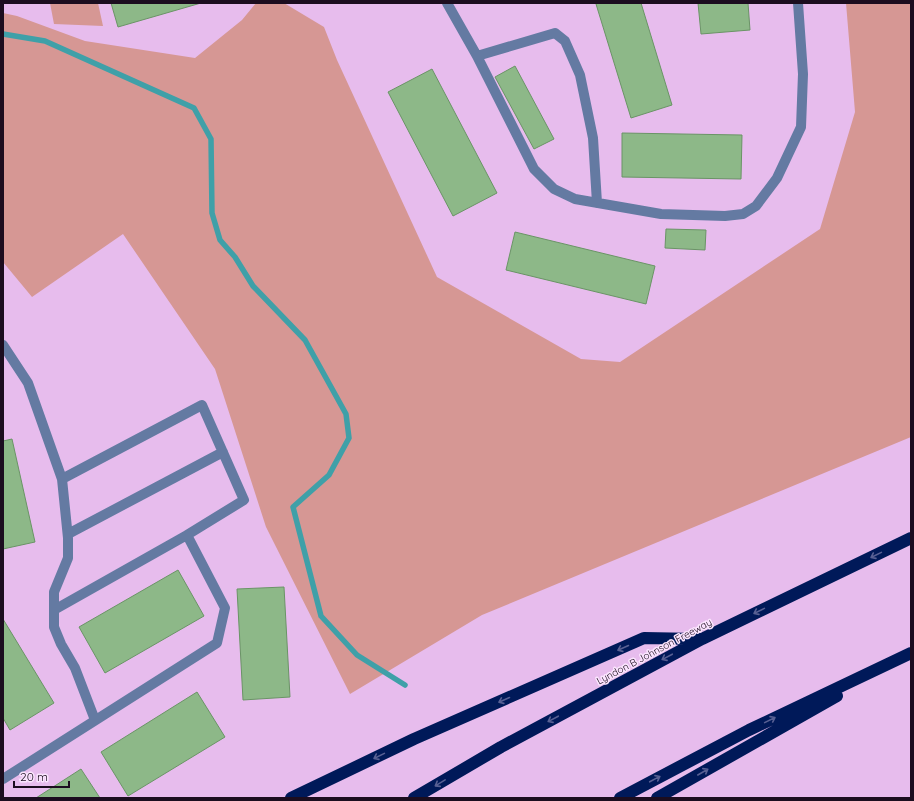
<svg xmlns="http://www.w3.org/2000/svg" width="914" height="801" font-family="Quicksand,sans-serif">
  <rect width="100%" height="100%" fill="#e7bced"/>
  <path fill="#d69794" d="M50,3H98L103,26L54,24Z
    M256,3H284L324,27L337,60L437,277L581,359L620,362L820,229L855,112L846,3H911V437L482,615L350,694L266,527L215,369L123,234L32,297L3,262V13L17,16L85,41L195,58L242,20Z"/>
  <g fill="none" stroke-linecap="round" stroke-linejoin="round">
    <path stroke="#3fa0a8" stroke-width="5.5" d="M3,34L45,41L194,108L211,139L212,213L220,240L235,257L253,286L305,340L346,414L349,438L329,475L293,507L321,616L357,655L405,685"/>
  </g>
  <path fill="#8db888" stroke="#6a9466" d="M111,3H201L118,27Z
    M599,3H641L672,105L631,118L596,4Z
    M698,3H748L750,30L701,34Z
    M515,66L554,139L534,149L495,77Z
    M432,69L497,193L453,216L388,92Z
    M622,133L742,135L741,179L622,177Z
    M666,229L706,230L705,250L665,248Z
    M515,232L655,266L646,304L506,270Z
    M12,439L35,542L3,549V441Z
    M178,570L204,616L105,673L79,627Z
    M284,587L290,697L243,700L237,589Z
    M3,619L54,703L10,730L3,718Z
    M197,692L225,737L128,796L101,752Z
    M81,769L100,798H36Z"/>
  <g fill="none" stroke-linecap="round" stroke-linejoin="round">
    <path stroke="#647aa2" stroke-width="10" d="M447,3L477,56L534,169L554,189L575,199L661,214L725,216L743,214L756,206L777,178L801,127L803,74L798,3
      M477,56L555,33L565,41L580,75L593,138L597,203
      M3,345L28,383L62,479L202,405L244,500L187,535L225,608L217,643L3,779
      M62,479L68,538V558L54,592V627L61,644L75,668L95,720
      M68,534L223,452
      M54,610L187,535"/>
    <path stroke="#001959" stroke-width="12" d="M291,798L414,739L644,638L699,639
      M414,798L501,747L702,639L911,538
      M620,798L749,730L911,653
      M657,798L837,696"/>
  </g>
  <defs><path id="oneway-shaft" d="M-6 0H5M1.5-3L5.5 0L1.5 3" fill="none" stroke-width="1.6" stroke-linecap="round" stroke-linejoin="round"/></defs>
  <g stroke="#586093">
    <use href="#oneway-shaft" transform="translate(876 555) rotate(154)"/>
    <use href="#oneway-shaft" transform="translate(759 611) rotate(154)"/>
    <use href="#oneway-shaft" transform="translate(623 648) rotate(156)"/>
    <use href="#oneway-shaft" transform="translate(667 657) rotate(152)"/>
    <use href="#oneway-shaft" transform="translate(504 700) rotate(156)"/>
    <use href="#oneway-shaft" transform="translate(553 719) rotate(152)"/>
    <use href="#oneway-shaft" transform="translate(770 720) rotate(-26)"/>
    <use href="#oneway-shaft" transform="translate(379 756) rotate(154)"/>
    <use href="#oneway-shaft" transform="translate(703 772) rotate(-30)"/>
    <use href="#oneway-shaft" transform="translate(655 779) rotate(-28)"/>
    <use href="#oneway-shaft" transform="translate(440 783) rotate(149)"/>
  </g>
  <g text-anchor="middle" stroke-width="3" stroke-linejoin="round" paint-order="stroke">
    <g font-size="10" fill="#1c0d1f" stroke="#fbe5fe">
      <text transform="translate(654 651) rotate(-28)" y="4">Lyndon B Johnson Freeway</text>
    </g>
  </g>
  <rect width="914" height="801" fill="none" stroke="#1c0d1f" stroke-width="8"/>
  <path d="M14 781v6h55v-6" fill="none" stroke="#1c0d1f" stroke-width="2"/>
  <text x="20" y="781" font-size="12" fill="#1c0d1f" stroke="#fbe5fe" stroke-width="3" paint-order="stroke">20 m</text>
</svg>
